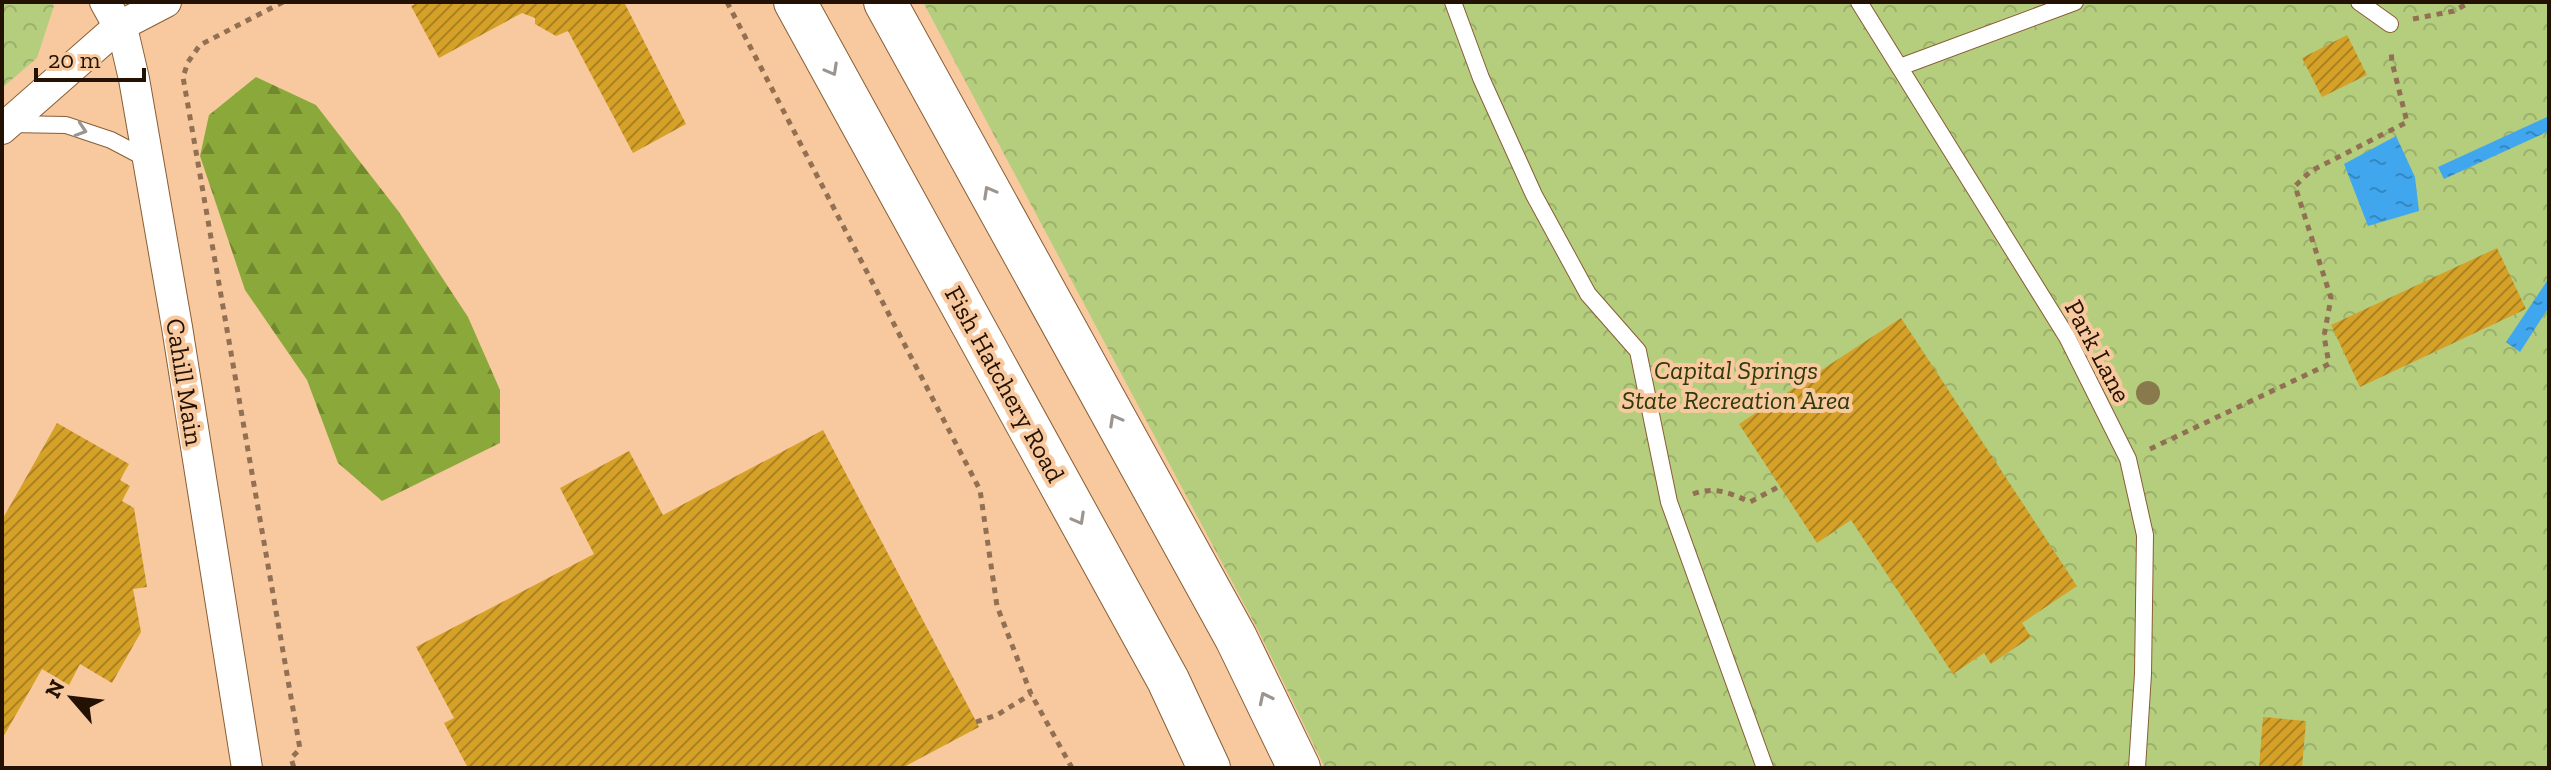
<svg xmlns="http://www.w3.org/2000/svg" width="2551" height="770" font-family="'Zilla Slab',serif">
  <defs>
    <pattern id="forest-firs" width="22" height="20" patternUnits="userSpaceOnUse" patternTransform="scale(2)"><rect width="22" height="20" fill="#8ba93a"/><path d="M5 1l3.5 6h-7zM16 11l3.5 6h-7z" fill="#71882f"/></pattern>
    <pattern id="park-crowns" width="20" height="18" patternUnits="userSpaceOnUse" patternTransform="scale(2)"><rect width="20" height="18" fill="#b5ce7e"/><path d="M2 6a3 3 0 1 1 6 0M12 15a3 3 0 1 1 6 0" fill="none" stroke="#9bb06b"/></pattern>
    <pattern id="water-ripples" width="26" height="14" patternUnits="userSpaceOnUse" patternTransform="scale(2)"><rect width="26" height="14" fill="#40a7ef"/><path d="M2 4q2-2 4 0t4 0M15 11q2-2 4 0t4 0" fill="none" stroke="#3587bf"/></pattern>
    <pattern id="building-hatch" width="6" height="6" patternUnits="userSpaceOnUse" patternTransform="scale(2)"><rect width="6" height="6" fill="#d5a127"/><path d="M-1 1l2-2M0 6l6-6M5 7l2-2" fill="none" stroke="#ac821f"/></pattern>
  </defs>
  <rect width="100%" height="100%" fill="#f8c99e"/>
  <path fill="url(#forest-firs)" d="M256,77L316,105L399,212L468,317L500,390V443L382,501L338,463L307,380L245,290L200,156L209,115Z"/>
  <path fill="url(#park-crowns)" d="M2,2H52L54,6L37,58L2,88Z
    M923,2H2549V768H1325L1260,634Z"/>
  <path fill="url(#water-ripples)" d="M2549,116V131L2444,179L2438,167Z
    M2396,136L2415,177L2419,211L2368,226L2344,164Z
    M2549,278V307L2520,352L2506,342Z"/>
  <path fill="url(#building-hatch)" d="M419,2H624L686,124L633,153L568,31L556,36L535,24V18L522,13L439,58L411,6Z
    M2347,35L2367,75L2322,97L2302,58Z
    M2497,248L2526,309L2360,387L2331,325Z
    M1901,318L2077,586L2022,623L2031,637L1991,664L1984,653L1953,674L1851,520L1817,543L1739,424Z
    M57,423L129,464L120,480L130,486L122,501L134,508L147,587L133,589L141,632L112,683L80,664L69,685L42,669L2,739V520Z
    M823,430L979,727L902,768H468L444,723L454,718L416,647L594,554L560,488L629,451L663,515Z
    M2263,717L2306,721L2302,768H2259Z"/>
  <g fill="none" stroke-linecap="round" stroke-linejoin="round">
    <g stroke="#885e36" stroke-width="18">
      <path id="service" d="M1453,2L1481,78L1534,195L1588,294L1638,351L1669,502L1765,768
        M1859,2L2067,337L2128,459L2145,535L2143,674L2137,768
        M2359,2L2390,24
        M1900,67L2075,2
        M9,124L66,125L111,140L149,160"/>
    </g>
    <g stroke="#885e36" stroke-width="32">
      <path id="minor" d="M105,2L124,36L134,79L177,327L247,768
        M2,129L118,27L166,2"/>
    </g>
    <g stroke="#885e36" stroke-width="44">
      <path id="secondary" d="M795,2L1168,680L1209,768
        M885,2L1236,638L1299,768"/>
    </g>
    <path stroke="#917053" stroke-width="5" stroke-dasharray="6 6" stroke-linecap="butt" d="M283,2L200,45L188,62L183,77L300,749L291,758L294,768
      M727,2L980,490L997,606L1031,694L1072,768
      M2413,19L2454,11L2470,2
      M2150,449L2329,364L2324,336L2331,298L2295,186L2311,171L2407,122L2392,62L2391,50
      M1693,494C1715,486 1730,493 1750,502L1780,486
      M976,722L997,715L1031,694"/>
    <use href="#service" stroke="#fff" stroke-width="16"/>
    <use href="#minor" stroke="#fff" stroke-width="30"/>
    <use href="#secondary" stroke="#fff" stroke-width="42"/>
  </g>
  <circle fill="#897a4e" cx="2148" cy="393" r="12"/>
  <defs><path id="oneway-chevron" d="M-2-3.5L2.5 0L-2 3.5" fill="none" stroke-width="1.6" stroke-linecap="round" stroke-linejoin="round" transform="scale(2)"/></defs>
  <g stroke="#9c948e">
    <use href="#oneway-chevron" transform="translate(832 70) rotate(61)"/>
    <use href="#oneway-chevron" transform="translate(81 130) rotate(18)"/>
    <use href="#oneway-chevron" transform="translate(989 192) rotate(-119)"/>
    <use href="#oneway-chevron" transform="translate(1115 420) rotate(-119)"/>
    <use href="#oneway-chevron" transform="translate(1079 519) rotate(61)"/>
    <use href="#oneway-chevron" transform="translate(1265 698) rotate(-116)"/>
  </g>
  <g text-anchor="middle" stroke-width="8" stroke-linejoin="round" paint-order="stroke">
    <g font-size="26" fill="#231203" stroke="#f8c99e">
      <text transform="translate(2098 351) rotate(62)" y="9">Park Lane</text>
      <text transform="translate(185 382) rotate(81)" y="9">Cahill Main</text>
      <text transform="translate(1005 384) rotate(61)" y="9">Fish Hatchery Road</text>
    </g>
    <g font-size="26" font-style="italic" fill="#2e3a0d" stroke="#f8c99e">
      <text x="1736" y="379">Capital Springs<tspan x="1736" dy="30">State Recreation Area</tspan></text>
    </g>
  </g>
  <rect width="2551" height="770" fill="none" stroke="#231203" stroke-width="8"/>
  <g transform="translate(72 698) rotate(298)" stroke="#f8c99e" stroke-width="6" paint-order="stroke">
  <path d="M0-6L14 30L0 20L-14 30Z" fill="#231203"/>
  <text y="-12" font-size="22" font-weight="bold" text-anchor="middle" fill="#231203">N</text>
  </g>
  <path d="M36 68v12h108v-12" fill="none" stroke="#231203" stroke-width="4"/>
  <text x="48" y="68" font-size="24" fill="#231203" stroke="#f8c99e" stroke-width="6" paint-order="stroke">20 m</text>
</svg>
